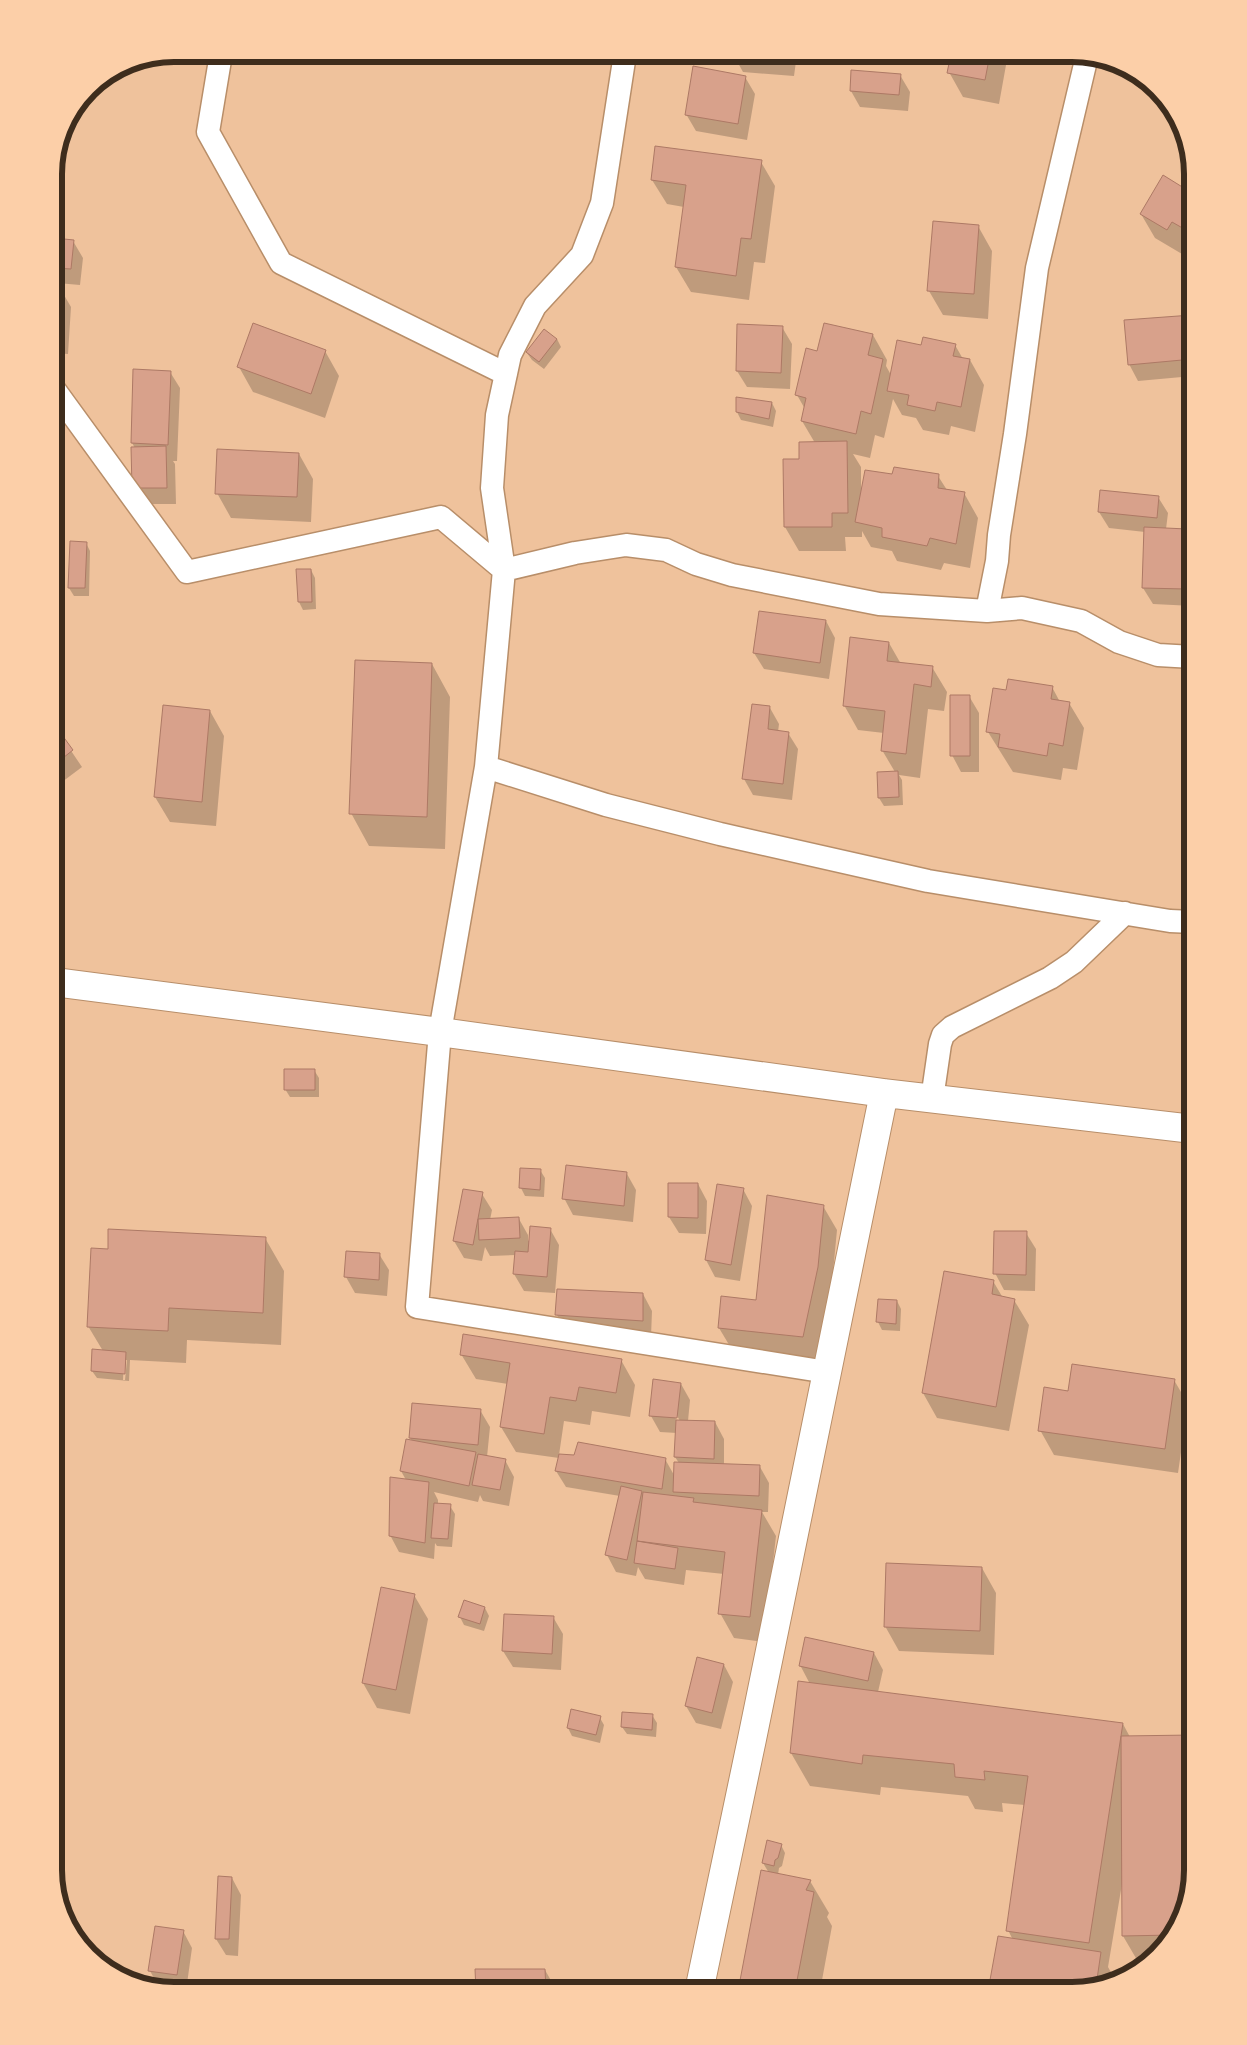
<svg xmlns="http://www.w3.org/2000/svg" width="1247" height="2045" font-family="'Libre Baskerville',serif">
  <rect width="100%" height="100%" fill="#efc29c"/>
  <path fill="#0003" fill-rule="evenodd" d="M733,54H797L794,76L743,72Z
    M952,54H1008L999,104L963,97L949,72Z
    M900,75L910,92L908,111L860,107L851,91Z
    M745,77L755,94L747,140L696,131L686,114Z
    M1174,114L1181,121L1182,127Z
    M60,140L62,142L54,201V167Z
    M761,162L775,186L765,263L754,262L749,300L691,292L676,267L684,207L667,204L652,180Z
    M1193,194V250L1186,246L1182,254L1155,238L1141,214Z
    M978,226L992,251L988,319L943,315L929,291Z
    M54,239L73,241L83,258L80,285L57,283L71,307L68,354L54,353Z
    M1191,316L1193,320V376L1138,381L1129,364Z
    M782,327L792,344L790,389L747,387L737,371Z
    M873,335L887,360L886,366L891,375L922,346L955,345L963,359L970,360L984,385L975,432L951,426L949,435L923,430L916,418L902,415L893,399L884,438L875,435L870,458L853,454L861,467V489L893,475L938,476L947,490L964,493L978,518L970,568L944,563L941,570L897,561L892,551L871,547L862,531V537H845L846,551H799L785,527L801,460L815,443L802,421L805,409L797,395L818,352Z
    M557,339L561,347L544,369L532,360L527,353Z
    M325,351L339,376L325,418L253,392L239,367Z
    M170,372L180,388L177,461H173L175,464L176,504H142L133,488L135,448L132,443Z
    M772,403L776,411L773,427L741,420L737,412Z
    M299,454L313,479L311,522L231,518L217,493Z
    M1158,497L1168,513L1166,529L1186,530L1193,542V606L1153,604L1143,588L1145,532L1109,528L1099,512Z
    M86,543L90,551L89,596H74L69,588Z
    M311,570L315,578L316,609L303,610L299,602Z
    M826,621L835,638L829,679L764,669L754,653Z
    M889,643L901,664L932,667L947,692L944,711L928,709L920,778L899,775L902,780L903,805L884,806L879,798L895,772L882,750L884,733L858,730L844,705Z
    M432,664L450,697L445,849L369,846L351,813Z
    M1052,687L1060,702L1069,703L1084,728L1077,770L1063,768L1061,780L1013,772L988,732L1007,691Z
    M969,696L979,713V772H961L952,755Z
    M770,708L779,724L778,732L788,733L798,749L792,800L753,795L744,779Z
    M210,711L224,736L216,826L170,822L155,797Z
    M57,730L82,767L54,788V732Z
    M314,1070L319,1078V1097H290L285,1089Z
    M540,1170L545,1178L544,1197L525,1196L521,1188Z
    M627,1174L636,1190L633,1222L573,1215L564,1198Z
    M698,1184L707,1201L706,1234L679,1233L669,1217Z
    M743,1189L752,1206L740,1281L715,1277L706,1260Z
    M482,1194L492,1210L490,1220L519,1219L528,1235V1241L550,1229L559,1245L555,1293L524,1291L514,1274L516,1255L490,1256L485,1247L482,1261L464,1258L454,1241Z
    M823,1206L837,1230L831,1293L817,1361L734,1353L719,1328L757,1301Z
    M1026,1233L1036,1249L1035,1291L1004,1290L995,1273Z
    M265,1238L284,1271L281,1345L187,1340L186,1363L130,1360L129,1381L97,1378L92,1371L103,1351L88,1326L109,1251ZM124,1360H127L125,1380H123Z
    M379,1254L389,1270L387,1296L355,1293L346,1277Z
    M993,1281L1003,1298L1014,1300L1029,1325L1009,1431L937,1418L923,1393Z
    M643,1294L652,1311L651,1337L566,1331L557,1315Z
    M897,1301L901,1309L900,1331L882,1330L878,1322Z
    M461,1354L621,1360L635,1385L630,1417L592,1411L590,1425L564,1421L559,1455L665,1459L674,1475L679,1463L675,1457L677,1433L660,1432L651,1416L681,1384L690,1400L688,1421L715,1422L724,1439V1465L760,1467L769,1483L768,1512H762L776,1536L764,1642L734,1638L720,1613L724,1574L686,1570L684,1585L645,1579L638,1567L636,1576L616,1572L607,1555L620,1496L566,1487L556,1471L559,1458L516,1452L501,1427L508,1384L476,1379ZM675,1412L680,1421H677L673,1413Z
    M1174,1380L1188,1404L1178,1473L1054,1455L1040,1430L1069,1392Z
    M480,1410L490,1427L487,1457L505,1460L514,1477L509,1506L483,1501L480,1495L478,1502L434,1492L438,1500V1504L450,1506L455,1514L452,1547L437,1546L435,1543L434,1559L399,1552L390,1535L406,1480L401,1471L412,1441L410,1438Z
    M982,1568L996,1593L994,1655L899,1651L885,1626Z
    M382,1588L414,1595L428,1619L410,1714L377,1708L363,1683Z
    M485,1608L489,1616L484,1631L464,1625L460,1617Z
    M553,1617L563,1634L561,1670L513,1667L503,1651Z
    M874,1653L883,1670L878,1692L1123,1724L1130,1737L1193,1736V1871L1177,1931L1140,1965L1123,1936V1884H1122L1108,1967L1116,1981L1072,1991H990L999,1937L1013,1940L1008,1930L1025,1805L1002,1803L1003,1812L975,1809L968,1796L881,1787L880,1795L810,1786L791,1753L810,1684L800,1665Z
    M724,1665L733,1682L721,1729L696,1723L686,1706Z
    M652,1715L657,1723L656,1737L627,1734L622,1727Z
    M600,1718L604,1725L600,1743L572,1736L568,1728Z
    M768,1842L781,1845L785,1853L782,1866L779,1868L778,1875L810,1881L829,1913L827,1917L832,1926L820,1991H740L762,1872L769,1873L763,1863Z
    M232,1878L241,1895L238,1956L226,1955L216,1939Z
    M183,1931L192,1948L186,1991L159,1987L150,1971Z
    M545,1970L557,1991H477V1971Z"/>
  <path fill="#d8a18b" stroke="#ad7965" d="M951,54H990L985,80L947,73Z
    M693,66L746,76L738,124L685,115Z
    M851,70L901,74L899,95L850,91Z
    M655,146L762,160L751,239L741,238L736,276L675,267L686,185L651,180Z
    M1163,175L1192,193L1193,191V234L1172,222L1167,230L1140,214Z
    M933,221L979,225L974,294L927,291Z
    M54,238L74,240L71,269L54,268Z
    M54,281H58L54,330Z
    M1192,315L1193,359L1128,365L1124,320Z
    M253,323L326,350L311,394L237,367Z
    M824,323L873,334L868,355L883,359L871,414L861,411L856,434L801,421L806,398L795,395L806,348L817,351Z
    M737,324L783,326L781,373L736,371Z
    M544,329L557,339L539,362L526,352Z
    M923,337L956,344L953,356L970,359L961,407L937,402L935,411L907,405L909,395L887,391L897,340L921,345Z
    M133,369L171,371L168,445L131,443Z
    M736,397L772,402L769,419L736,412Z
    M847,441L848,513H832V527H784L783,459H799V442Z
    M166,446L167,488H132L131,447Z
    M217,449L299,453L297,497L215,494Z
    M894,467L939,474L938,488L965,492L956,544L930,538L927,546L882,537V528L855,522L865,470L892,474Z
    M1100,490L1159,496L1157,518L1098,512Z
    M1144,527L1187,529L1186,589L1142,588Z
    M70,541L87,542L85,588H68Z
    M296,569H311L312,602H298Z
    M759,611L826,620L820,663L753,653Z
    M850,637L889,642L887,661L933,666L931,687L914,684L906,754L881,751L885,711L843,706Z
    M355,660L432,663L427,817L349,814Z
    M1008,679L1053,686L1051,699L1070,702L1063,746L1049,743L1047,756L998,747L1000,734L986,732L993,688L1006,690Z
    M950,695H970V756H950Z
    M752,704L770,706L768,729L789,732L783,784L742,779Z
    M163,705L210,710L202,802L154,797Z
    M57,728L73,750L54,765V730Z
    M898,771L899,797L878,798L877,772Z
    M284,1069H315V1090H284Z
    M566,1165L627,1172L624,1206L562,1199Z
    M520,1168L541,1169L540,1190L519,1188Z
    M668,1183H698V1218L668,1217Z
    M717,1184L744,1188L731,1265L705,1260Z
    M463,1189L483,1192L473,1245L453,1241Z
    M767,1195L824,1205L818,1267L803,1337L718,1328L721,1296L756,1300Z
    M519,1217L520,1238L479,1240L478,1219Z
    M530,1226L551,1228L547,1277L513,1274L515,1251L528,1252Z
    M108,1229L266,1237L263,1313L169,1308L168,1331L87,1327L91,1248L108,1249Z
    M994,1231H1027L1026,1275L993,1274Z
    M346,1251L380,1253L379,1280L344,1277Z
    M944,1271L994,1280L992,1294L1015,1299L996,1407L922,1393Z
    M557,1289L643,1293V1321L555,1315Z
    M878,1299L897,1300L896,1324L876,1322Z
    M463,1334L622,1359L616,1393L579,1387L576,1401L550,1397L544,1434L500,1427L510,1363L460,1355Z
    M92,1349L126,1352L125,1374L91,1371Z
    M1072,1364L1175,1379L1165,1449L1038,1431L1044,1387L1068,1391Z
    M653,1379L681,1383L677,1418L649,1416Z
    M412,1403L481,1409L478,1445L409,1438Z
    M676,1420L715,1421L714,1459L674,1457Z
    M406,1439L476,1452L469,1486L400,1471Z
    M578,1442L666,1458L662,1489L555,1471L559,1454L574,1455Z
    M478,1454L506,1459L500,1490L472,1485Z
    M674,1462L760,1465L759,1496L673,1492Z
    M390,1477L429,1482L425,1543L389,1536Z
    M621,1486L642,1491L627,1560L605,1555Z
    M643,1492L694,1498L693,1502L762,1510L750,1617L718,1614L725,1552L637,1541Z
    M434,1503L451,1504L448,1539L431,1538Z
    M637,1541L678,1548L675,1569L634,1563Z
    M886,1563L982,1567L980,1631L884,1627Z
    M381,1587L415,1594L396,1690L362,1683Z
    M464,1600L485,1607L480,1624L458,1617Z
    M504,1614L554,1616L552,1654L502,1651Z
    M805,1637L874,1652L868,1681L799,1666Z
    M697,1657L724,1664L712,1713L685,1706Z
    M798,1681L1123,1723L1089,1943L1006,1931L1028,1776L984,1771L985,1780L955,1777L954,1764L863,1755L862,1764L790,1753Z
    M571,1709L601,1716L596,1735L567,1728Z
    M622,1712L653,1714L652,1730L621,1727Z
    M1193,1735V1871L1177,1931L1173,1935L1122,1936L1121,1736Z
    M767,1840L782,1844L778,1858L775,1860L774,1866L762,1863Z
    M761,1870L811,1880L806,1890L814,1892L795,1991H738Z
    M218,1876L232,1877L229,1939H215Z
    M155,1926L184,1930L177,1975L148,1971Z
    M998,1936L1101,1952L1096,1986L1072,1991H988Z
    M475,1969H545L546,1991H476Z"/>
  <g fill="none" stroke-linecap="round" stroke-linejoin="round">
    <g stroke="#b88e69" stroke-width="25">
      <path id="street" d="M221,54L208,132L281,263L506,374
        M625,54L602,203L582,255L535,306L510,355L497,415L492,488L504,570L486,767L440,1032L417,1307L827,1372
        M54,389L187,572L441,517L504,570
        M504,570L575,553L626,545L666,550L696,564L732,575L879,604L987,611L1022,608L1081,621L1119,642L1158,655L1193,657
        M987,611L997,561L999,535L1015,434L1037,268L1087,56
        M486,767L606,805L720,834L928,881L1170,921L1193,922
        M932,1099L940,1044L943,1035L952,1027L1050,978L1074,962L1125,913"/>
    </g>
    <g stroke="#b88e69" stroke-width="30">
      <path id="secondary" d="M54,982L440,1032L884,1093L1193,1129
        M699,1991L752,1739L884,1093"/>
    </g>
    <use href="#street" stroke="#fff" stroke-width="22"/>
    <use href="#secondary" stroke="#fff" stroke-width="28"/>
  </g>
  <path d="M0 0H1247V2045H0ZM174 62H1072A112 112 0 0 1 1184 174V1870A112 112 0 0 1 1072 1982H174A112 112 0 0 1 62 1870V174A112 112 0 0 1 174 62Z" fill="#fccfa8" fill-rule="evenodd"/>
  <path fill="none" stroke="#3e2d1d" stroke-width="6" d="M174 62H1072A112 112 0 0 1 1184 174V1870A112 112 0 0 1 1072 1982H174A112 112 0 0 1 62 1870V174A112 112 0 0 1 174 62Z"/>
</svg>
